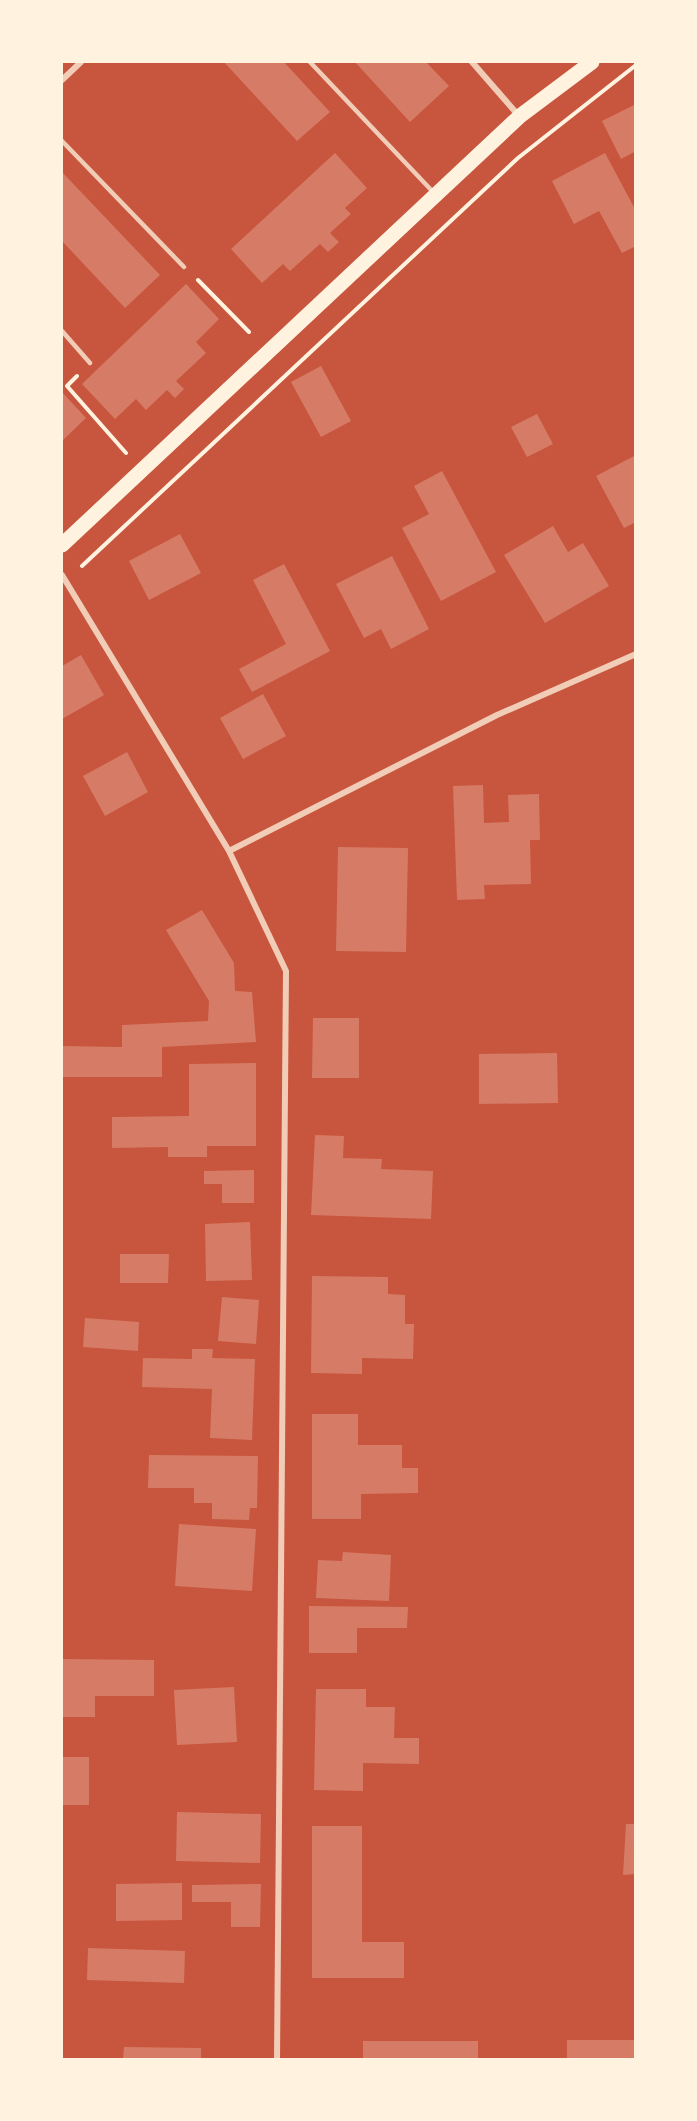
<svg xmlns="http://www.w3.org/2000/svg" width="697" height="2121" font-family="'Sofia Sans Condensed',sans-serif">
  <rect width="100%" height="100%" fill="#c8553d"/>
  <path fill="#d67c66" d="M224,62H284L330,112L297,141Z
    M355,62H426L449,86L410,122Z
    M636,104V151L621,159L602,121Z
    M335,153L367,188L345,208L351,214L330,233L339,242L328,252L320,244L290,271L283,264L262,283L231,249Z
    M605,153L636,211V246L622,253L599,211L574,224L552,181Z
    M62,172L160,275L125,308L62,241Z
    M186,284L219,319L196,342L206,353L176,381L184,389L175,398L167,390L146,410L136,399L115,419L82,384Z
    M321,366L351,421L321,437L291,382Z
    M62,392L86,418L62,441Z
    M537,414L553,444L527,457L511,427Z
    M636,455V522L624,528L596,476Z
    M442,471L496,572L441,601L402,528L429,514L414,486Z
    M553,526L568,552L583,543L609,586L545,623L504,555Z
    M180,534L201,573L149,600L129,561Z
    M392,556L429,629L391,649L381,629L364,638L336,584Z
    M284,564L330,651L252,692L239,669L286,644L253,580Z
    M81,655L104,695L62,719V666Z
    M263,694L286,736L243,759L220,718Z
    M127,752L148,792L105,816L83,776Z
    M483,785L484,823L509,822L508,795L539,794L540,840H530L531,884L484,885L485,899L457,900L453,786Z
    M338,847L408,848L406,952L336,951Z
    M202,910L234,963L235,991L252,992L256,1042L162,1047V1077H62V1046L122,1047V1025L208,1021L209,1001L166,930Z
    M313,1018H359V1078H312Z
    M557,1053L558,1103L479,1104V1054Z
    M256,1063V1146H207V1157H168V1147L112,1148V1117L189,1116V1064Z
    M315,1135L344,1136L343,1158L382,1159L381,1169L433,1171L431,1219L311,1215Z
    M254,1170V1203H222V1184H204V1171Z
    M250,1222L252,1280L206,1281L205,1224Z
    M120,1254H169L168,1283H120Z
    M312,1276L388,1277V1294L405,1295V1324H414L413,1359L362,1358V1374L311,1373Z
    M222,1297L259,1300L256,1344L218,1341Z
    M85,1318L139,1322L138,1351L83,1347Z
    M192,1349H213L212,1358L255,1359L252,1440L210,1438L212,1389L142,1387L143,1358L192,1359Z
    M312,1414H358V1445H402V1468H418V1493L361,1494V1519H312Z
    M149,1455L258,1456L257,1508H250L249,1520L212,1519V1503H194V1488H148Z
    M179,1524L256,1529L252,1591L175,1586Z
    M343,1552L391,1555L389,1601L316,1598L318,1560L342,1561Z
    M309,1606L408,1607L407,1628H357V1653H309Z
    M62,1659L154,1660V1696H95V1717H62Z
    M234,1687L237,1742L177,1745L174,1690Z
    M316,1689H366V1707H395L394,1738H419V1764L363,1763V1791L314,1790Z
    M62,1757H89V1805H62Z
    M177,1812L261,1814L260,1863L176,1861Z
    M626,1824H636V1874L623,1875Z
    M312,1826H362V1942H404V1978H312Z
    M182,1883V1920L116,1921V1884Z
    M261,1884L260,1927H231V1902H192V1885Z
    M88,1948L185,1951L184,1983L87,1980Z
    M567,2040H636V2060H567Z
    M363,2041H478V2060H363Z
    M124,2047L201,2048V2060H123Z"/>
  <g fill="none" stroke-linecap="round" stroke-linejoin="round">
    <path stroke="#fff3e0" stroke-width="4" d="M198,280L249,332
      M77,376L67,386L126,453
      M82,566L518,158L636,65"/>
    <path stroke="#f1ccb7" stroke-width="4.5" d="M310,62L434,193
      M62,141L184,267
      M62,331L90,363"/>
    <path stroke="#f1ccb7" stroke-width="6" d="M472,62L519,116
      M62,80L81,62
      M62,575L229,851L286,971L277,2060
      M229,851L497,715L636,654"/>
    <path stroke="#fff3e0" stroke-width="15" d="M62,545L520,116L592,62"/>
  </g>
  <rect width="697" height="2121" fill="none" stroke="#fff3e0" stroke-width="126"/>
</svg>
